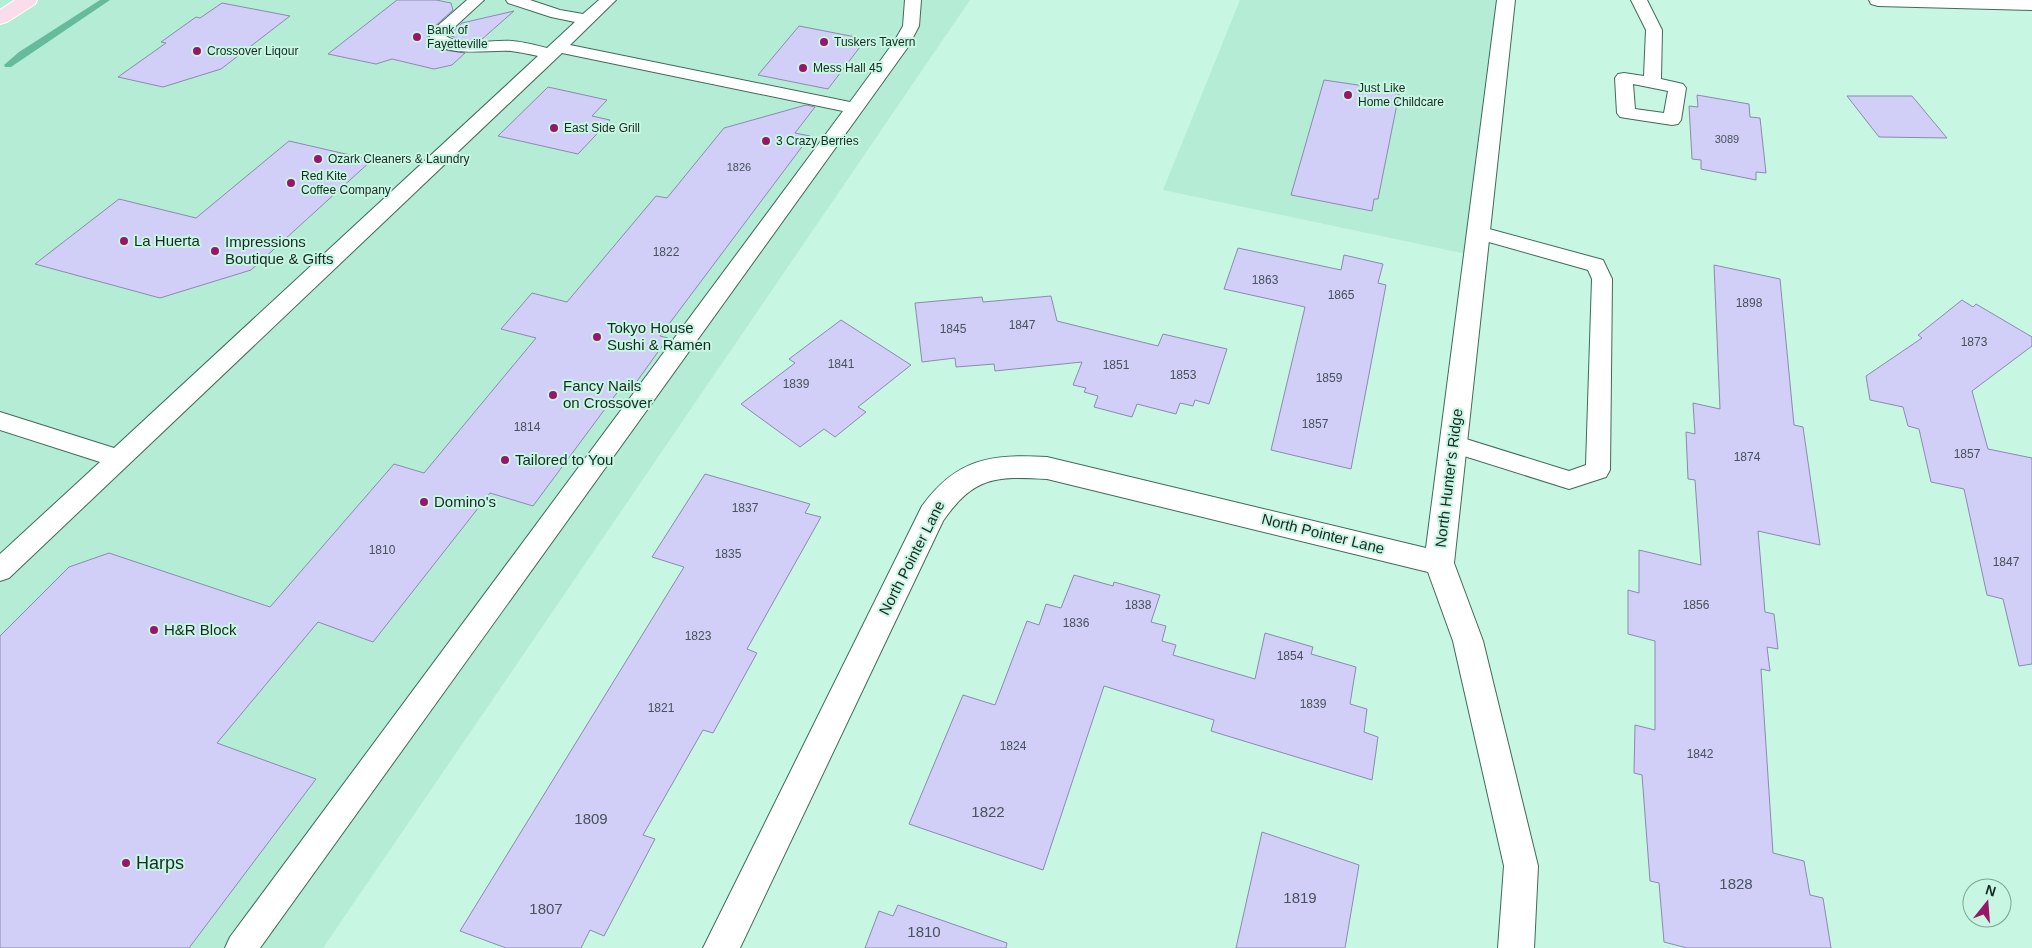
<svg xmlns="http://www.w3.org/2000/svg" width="2032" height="948" font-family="Arial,sans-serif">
  <rect width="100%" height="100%" fill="#c7f6e3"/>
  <path fill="#b5ecd6" d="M0,0H970L323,948H0Z
    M1240,0H1506L1476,256L1163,190Z"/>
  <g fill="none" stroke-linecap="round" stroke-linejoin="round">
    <path fill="#67bb9d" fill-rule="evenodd" d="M100,0H110L11,67H5L4,65L19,52Z"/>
  </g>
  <path fill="#d1cef7" stroke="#8d8aaf" d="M397,0H436L451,3L453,10L433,28L427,38L434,46L444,50L465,53L452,65L434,69L392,59L376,64L328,54Z
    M222,3L290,16L221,69L163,87L118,77L166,43L161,42L196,17L200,18Z
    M514,11L481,40H461L449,35L462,23Z
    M799,26L866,39L828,89L758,75Z
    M1324,80L1378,88V90L1399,94L1378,199H1374L1372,211L1291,195Z
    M548,87L607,100L592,116L610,120L578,154L498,136Z
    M1697,95L1749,104L1750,117L1760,118L1766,173L1756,172V180L1701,169V160L1692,159L1689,106L1698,107Z
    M1847,96H1912L1947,138L1879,137Z
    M806,105L815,107L795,133L810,136L660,336L668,338L635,384L625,382L533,506L490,493L373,642L318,622L217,743L316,779L189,948H0V636L69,567L109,553L270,607L394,464L424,473L536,338L501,329L532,293L567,302L656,196L667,198L724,128Z
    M289,141L372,160L251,270L160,298L35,264L119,199L196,218Z
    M1238,248L1341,270L1344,255L1383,264L1378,283L1386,285L1351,469L1271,450L1305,307L1224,289Z
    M1714,265L1780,279L1794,425L1803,427L1820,545L1758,531L1765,612L1774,614L1778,649L1767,647L1770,671L1761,669L1773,853L1804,861L1810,895L1823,898L1831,948H1687L1664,942L1659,883L1650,881L1642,775L1634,773L1635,725L1655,730V641L1628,634V590L1639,593V550L1701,565L1695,480L1688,479L1686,432L1695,434L1693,403L1720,409Z
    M1051,296L1057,321L1158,346L1163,334L1227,349L1209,404L1195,400L1193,406L1180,403L1176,414L1137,404L1132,417L1094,407L1098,396L1084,392L1086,388L1073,385L1082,362L995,371L994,364L956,367L955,358L922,362L915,303L982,297L983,302Z
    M1962,300L1973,307L1976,304L2032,337V346L1972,391L1988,449L2032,458V664L2019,666L2003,599L1987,595L1964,489L1931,482L1919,429L1908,426L1903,407L1870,400L1866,376L1922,338L1918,335Z
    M841,320L911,365L858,407L866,412L835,437L824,429L800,447L741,404L795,363L789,359Z
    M705,474L810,504L805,513L821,517L747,649L757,653L713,733L703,730L643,835L655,839L604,936L590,930L581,948H506L460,931L684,567L652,557Z
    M1074,575L1113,586L1114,582L1160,595L1151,622L1166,626L1162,641L1176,645L1173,655L1255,679L1265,633L1313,647L1311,654L1356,667L1350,704L1367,709L1364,732L1378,737L1372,780L1211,731L1214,720L1104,686L1043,870L909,824L963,695L995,705L1027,621L1039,625L1046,604L1061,608Z
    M1262,832L1359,865L1345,948H1236Z
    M898,905L1007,943L1006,948H865L879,911L893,916Z"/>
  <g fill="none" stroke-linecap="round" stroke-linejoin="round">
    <g stroke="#406a5a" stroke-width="2">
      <path id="service" d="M467,0H484L447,34L446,36C464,48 492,39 512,41C524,42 535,45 547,48L575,22L551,17L508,3L506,0H530L560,10L583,14L599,0H616L570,45L850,102L894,42L903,26L905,0H921L919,26L908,47L260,948H225L230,937L843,111L562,53L9,578L0,581V554L100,462L0,430V412L114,448L538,56C529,54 520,52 511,51C489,49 443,59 429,38L434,29Z
        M1631,0H1647L1662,30L1661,79L1683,84L1686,88L1681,120L1678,124L1672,125L1626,118L1620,117L1617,113L1615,78L1618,74L1624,73L1644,76L1646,30ZM1633,84L1668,91L1664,113L1635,109Z
        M1478,226L1603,260L1612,279L1610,470L1606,477L1569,489L1445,450L1441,444L1445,438L1453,435L1569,471L1586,465L1592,279L1588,270L1471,237L1468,232L1471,227Z"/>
    </g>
    <g stroke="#406a5a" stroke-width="2">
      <path id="minor" d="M1497,0H1515L1454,563L1483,641L1538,866L1534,948H1498L1504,866L1453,641L1428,572L1047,479C996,476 974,476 943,521L740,948H703L922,506C957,458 991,454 1047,457L1426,548Z"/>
    </g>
    <g stroke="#406a5a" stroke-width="2">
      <path id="secondary" d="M1869,0H2032V10L1878,6L1871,4Z"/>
    </g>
    <g stroke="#fff" stroke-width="2">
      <path id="primary" d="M15,0H37L35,4L7,22L0,24V10Z"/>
    </g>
    <use href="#service" fill="#fff" fill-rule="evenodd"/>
    <use href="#minor" fill="#fff" fill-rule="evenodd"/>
    <use href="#secondary" fill="#fff" fill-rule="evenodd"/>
    <use href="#primary" fill="#fadcea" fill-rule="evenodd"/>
  </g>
  <g fill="#9a1569" stroke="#c7f6e3" stroke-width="2">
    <circle cx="417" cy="37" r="5"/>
    <circle cx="824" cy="42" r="5"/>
    <circle cx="197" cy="51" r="5"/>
    <circle cx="803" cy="68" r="5"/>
    <circle cx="1348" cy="95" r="5"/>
    <circle cx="554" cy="128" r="5"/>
    <circle cx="766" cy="141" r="5"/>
    <circle cx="318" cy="159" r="5"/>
    <circle cx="291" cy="183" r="5"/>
    <circle cx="124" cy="241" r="5"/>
    <circle cx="215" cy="251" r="5"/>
    <circle cx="597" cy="337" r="5"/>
    <circle cx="553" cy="395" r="5"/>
    <circle cx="505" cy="460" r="5"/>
    <circle cx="424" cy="502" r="5"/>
    <circle cx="154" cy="630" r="5"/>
    <circle cx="126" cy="863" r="5"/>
  </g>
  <g text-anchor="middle" stroke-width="4" stroke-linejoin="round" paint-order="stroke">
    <g font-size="11" fill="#465358">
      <text x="1727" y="143">3089</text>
      <text x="739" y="171">1826</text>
    </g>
    <g font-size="12" fill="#182a23" stroke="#c7f6e3" text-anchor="start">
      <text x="427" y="34">Bank of<tspan x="427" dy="14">Fayetteville</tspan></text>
      <text x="834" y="46">Tuskers Tavern</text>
      <text x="207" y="55">Crossover Liqour</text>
      <text x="813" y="72">Mess Hall 45</text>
      <text x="1358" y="92">Just Like<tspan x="1358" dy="14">Home Childcare</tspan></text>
      <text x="564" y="132">East Side Grill</text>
      <text x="776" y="145">3 Crazy Berries</text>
      <text x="328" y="163">Ozark Cleaners &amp; Laundry</text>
      <text x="301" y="180">Red Kite<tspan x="301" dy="14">Coffee Company</tspan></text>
    </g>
    <g font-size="12" fill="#465358">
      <text x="666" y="256">1822</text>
      <text x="1265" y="284">1863</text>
      <text x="1341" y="299">1865</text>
      <text x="1749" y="307">1898</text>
      <text x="1022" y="329">1847</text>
      <text x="953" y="333">1845</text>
      <text x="1974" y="346">1873</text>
      <text x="841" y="368">1841</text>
      <text x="1116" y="369">1851</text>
      <text x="1183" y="379">1853</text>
      <text x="1329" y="382">1859</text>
      <text x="796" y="388">1839</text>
      <text x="1315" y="428">1857</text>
      <text x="527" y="431">1814</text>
      <text x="1967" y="458">1857</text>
      <text x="1747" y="461">1874</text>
      <text x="745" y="512">1837</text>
      <text x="382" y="554">1810</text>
      <text x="728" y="558">1835</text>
      <text x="2006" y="566">1847</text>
      <text x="1138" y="609">1838</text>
      <text x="1696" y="609">1856</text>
      <text x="1076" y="627">1836</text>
      <text x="698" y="640">1823</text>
      <text x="1290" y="660">1854</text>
      <text x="1313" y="708">1839</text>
      <text x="661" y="712">1821</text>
      <text x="1013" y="750">1824</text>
      <text x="1700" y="758">1842</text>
    </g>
    <g font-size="15" fill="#182a23" stroke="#c7f6e3" text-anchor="start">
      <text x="134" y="246">La Huerta</text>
      <text x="225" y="247">Impressions<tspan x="225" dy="17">Boutique &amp; Gifts</tspan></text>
      <text x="607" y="333">Tokyo House<tspan x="607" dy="17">Sushi &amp; Ramen</tspan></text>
      <text x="563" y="391">Fancy Nails<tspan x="563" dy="17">on Crossover</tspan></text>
      <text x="515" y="465">Tailored to You</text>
      <text x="434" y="507">Domino's</text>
      <text x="164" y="635">H&amp;R Block</text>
    </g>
    <g font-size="15" fill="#182a23" stroke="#c7f6e3">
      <text transform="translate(1449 478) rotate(-83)" y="5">North Hunter's Ridge</text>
      <text transform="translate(1323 534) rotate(14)" y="5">North Pointer Lane</text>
      <text transform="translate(912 558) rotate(-63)" y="5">North Pointer Lane</text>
    </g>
    <g font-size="15" fill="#465358">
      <text x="988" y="817">1822</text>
      <text x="591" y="824">1809</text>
      <text x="1736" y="889">1828</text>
      <text x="1300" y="903">1819</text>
      <text x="546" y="914">1807</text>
      <text x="924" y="937">1810</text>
    </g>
    <g font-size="18" fill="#182a23" stroke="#c7f6e3" text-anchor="start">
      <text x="136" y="869">Harps</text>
    </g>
  </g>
  <g transform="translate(1987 903) rotate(17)"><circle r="24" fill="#c7f6e3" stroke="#81a496"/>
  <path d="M0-4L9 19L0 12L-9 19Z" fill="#9a1569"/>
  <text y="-8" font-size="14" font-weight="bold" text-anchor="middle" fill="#182a23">N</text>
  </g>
</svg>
